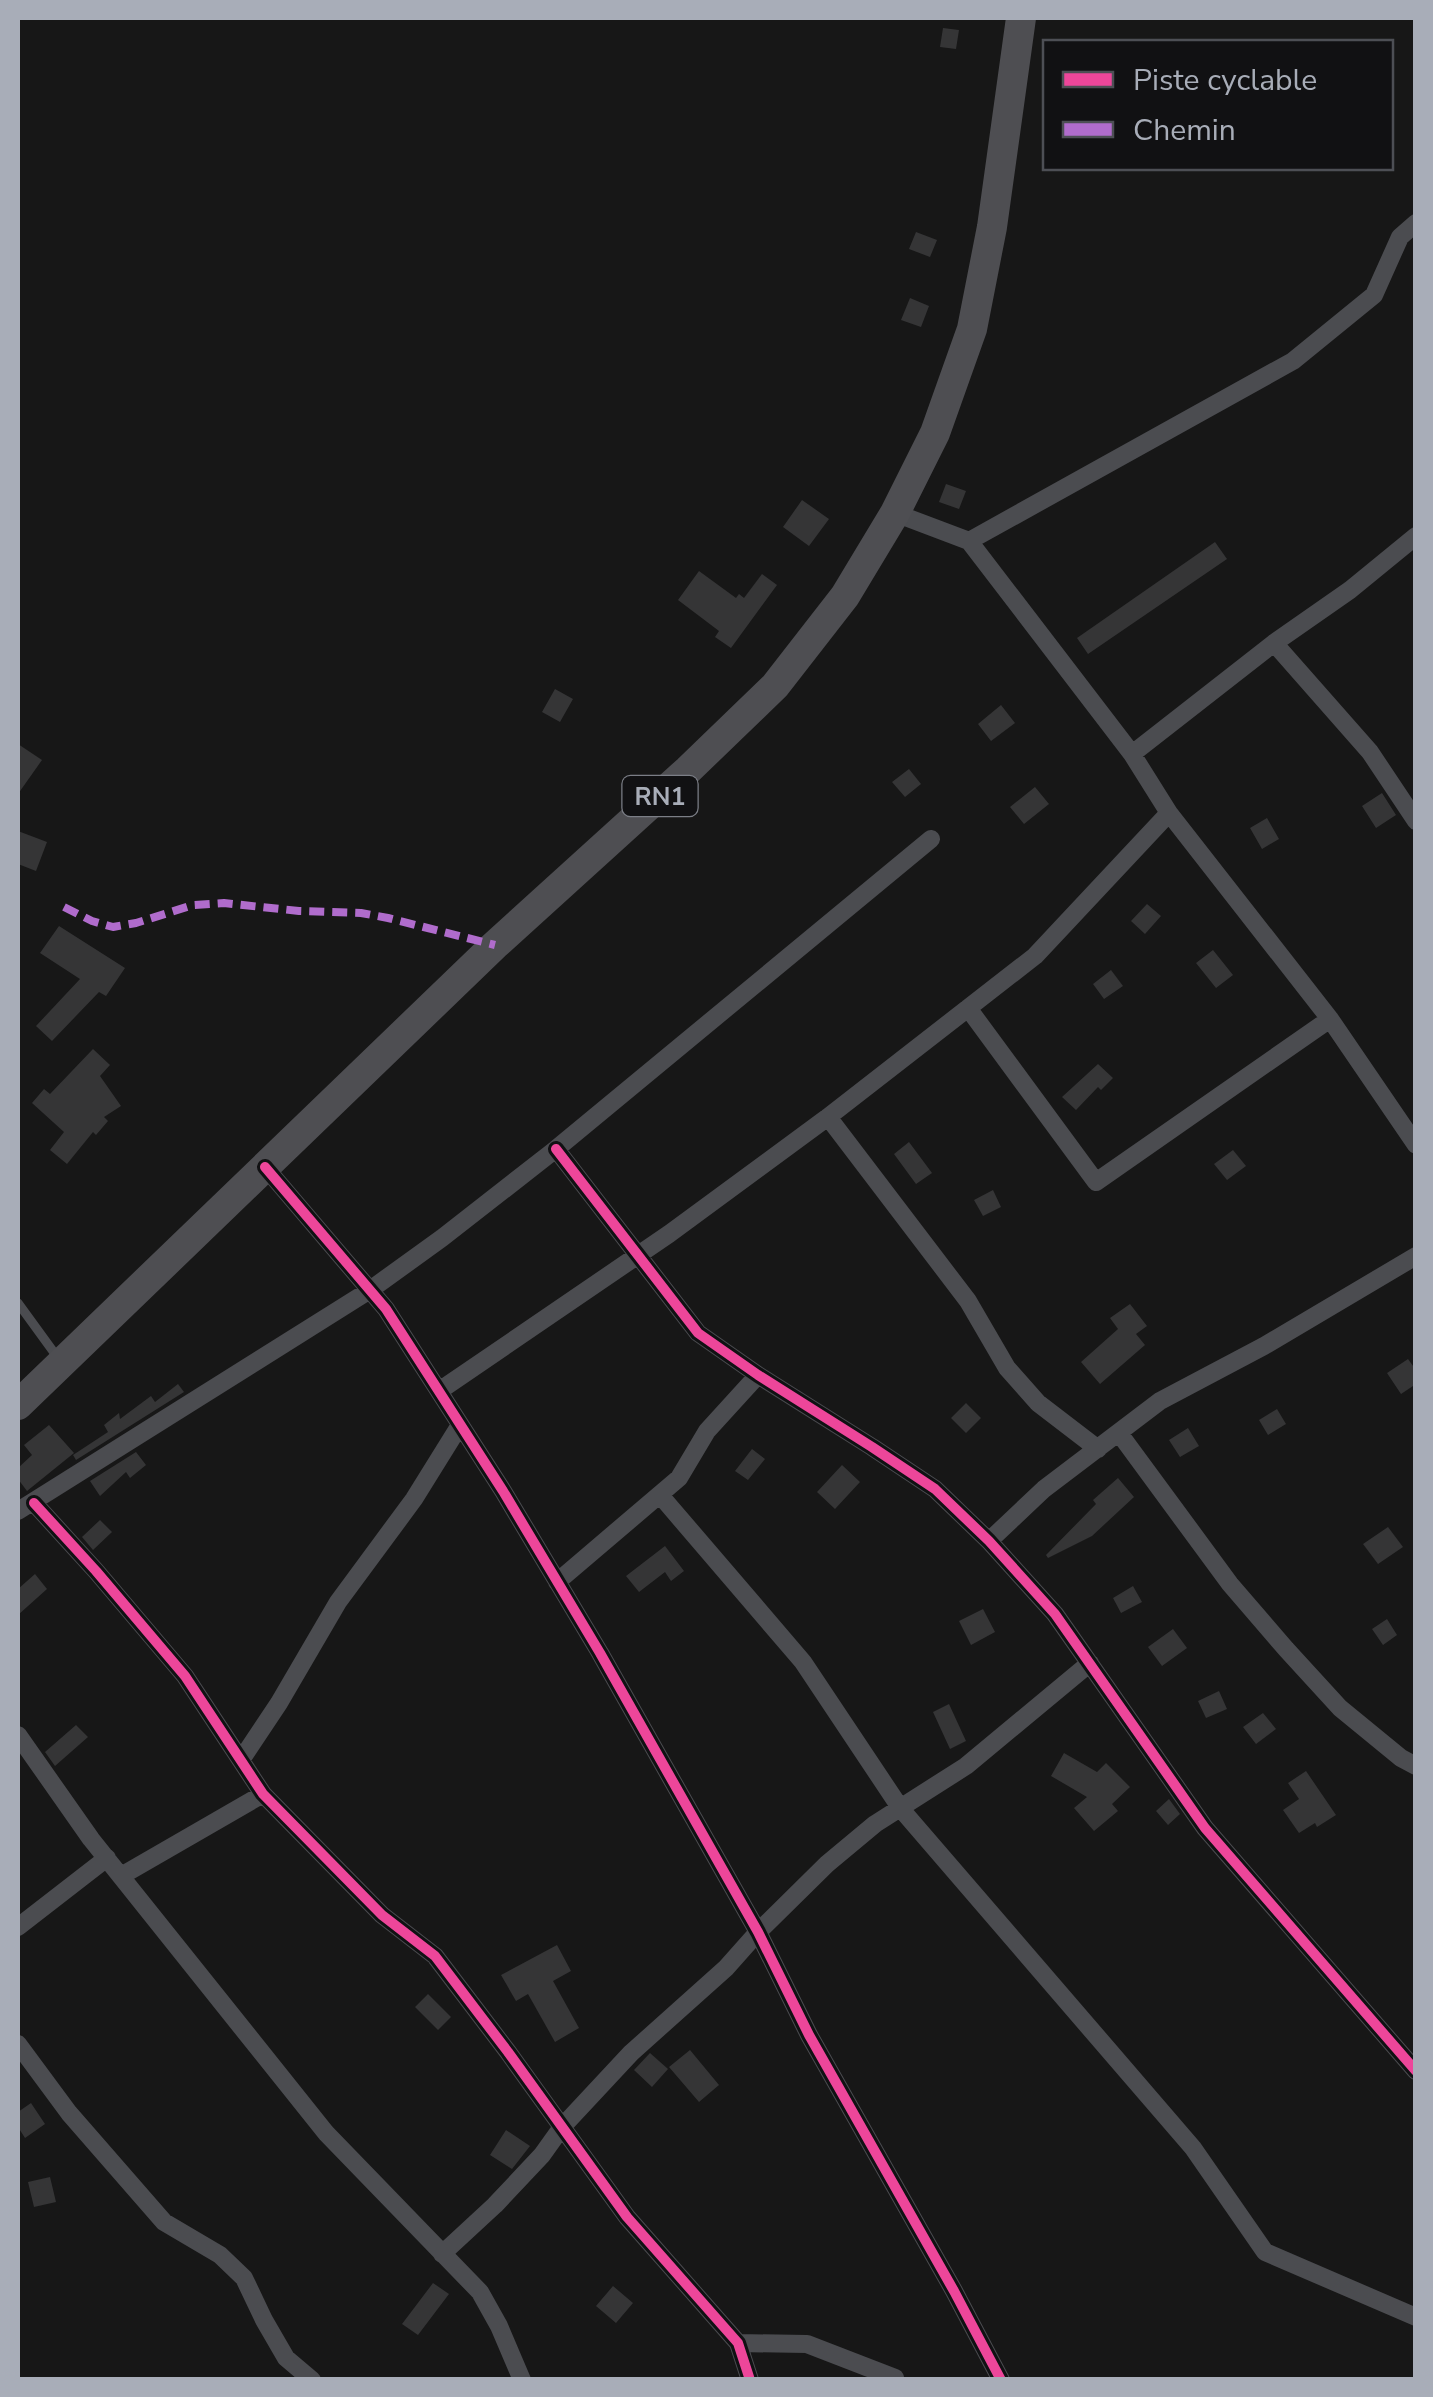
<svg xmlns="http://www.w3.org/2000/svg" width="1433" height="2397" font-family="'Nunito Sans',sans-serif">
  <rect width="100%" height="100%" fill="#171717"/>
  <path fill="#353536" d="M943,28L959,30L956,49L940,47Z
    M916,232L937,240L930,257L909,249Z
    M910,298L929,306L921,327L901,320Z
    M946,484L966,491L959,509L939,502Z
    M802,500L829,519L809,546L783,527Z
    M1215,542L1227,559L1088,654L1077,638Z
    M699,571L736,598L739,594L744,598L762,574L777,585L731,648L715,637L719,631L678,600Z
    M555,689L573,699L560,722L542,712Z
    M1001,705L1015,723L991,741L978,724Z
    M18,744L42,760L18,794Z
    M909,769L921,784L905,797L892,782Z
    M1035,787L1049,804L1024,824L1010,807Z
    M1382,793L1396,815L1376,828L1362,806Z
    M1267,818L1279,839L1262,849L1250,828Z
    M18,831L47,842L36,871L18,864Z
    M1147,904L1161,916L1145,934L1131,921Z
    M59,926L125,968L106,996L99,992L52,1041L36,1026L80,979L40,953Z
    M1213,950L1233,975L1216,988L1196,963Z
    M1111,970L1123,986L1104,999L1093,984Z
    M93,1049L110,1065L100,1076L121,1106L104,1117L108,1121L96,1135L93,1132L67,1164L50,1150L64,1132L32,1103L44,1089L50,1094Z
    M1098,1064L1113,1078L1101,1090L1098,1087L1076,1110L1062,1097Z
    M909,1142L932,1173L916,1184L894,1154Z
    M1233,1150L1246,1166L1227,1180L1214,1164Z
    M993,1190L1001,1207L983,1216L974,1200Z
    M1130,1304L1147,1326L1136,1334L1145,1345L1100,1384L1081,1362L1118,1329L1110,1318Z
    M1408,1359L1416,1370V1384L1401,1394L1387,1373Z
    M178,1384L184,1392L76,1460L73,1455L108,1432L104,1425L119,1413L120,1419L151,1396L155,1402Z
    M966,1403L981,1418L966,1433L951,1418Z
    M1277,1409L1286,1424L1268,1435L1259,1420Z
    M49,1425L74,1453L27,1491L18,1479V1468L32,1455L24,1445Z
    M1188,1428L1199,1446L1180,1457L1169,1440Z
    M752,1449L765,1459L748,1480L735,1471Z
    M136,1452L146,1465L130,1478L126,1472L100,1496L90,1481Z
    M842,1465L860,1482L835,1509L817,1492Z
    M1118,1478L1134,1497L1092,1536L1048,1558L1046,1555L1096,1504L1093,1500Z
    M100,1520L112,1532L93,1550L82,1537Z
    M1388,1527L1403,1547L1378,1564L1363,1544Z
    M665,1546L684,1571L671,1581L665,1572L639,1592L626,1576Z
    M35,1574L47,1589L18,1615V1589Z
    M1133,1586L1142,1602L1121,1613L1113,1598Z
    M983,1609L995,1632L971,1645L959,1621Z
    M1387,1619L1397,1635L1383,1645L1372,1629Z
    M1173,1629L1187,1648L1162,1666L1148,1647Z
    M1219,1691L1227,1709L1206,1718L1198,1701Z
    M949,1704L966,1741L950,1749L933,1712Z
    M1263,1713L1276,1729L1256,1744L1243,1727Z
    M76,1725L88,1737L55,1766L45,1752Z
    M1064,1753L1097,1772L1106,1763L1130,1787L1112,1804L1118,1811L1094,1831L1074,1808L1087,1797L1051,1776Z
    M1306,1771L1336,1815L1317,1827L1315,1823L1299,1833L1283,1810L1299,1799L1288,1783Z
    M1169,1799L1180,1814L1168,1825L1156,1811Z
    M557,1945L571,1971L553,1981L579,2028L555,2042L528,1994L516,2001L501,1975Z
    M428,1994L451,2017L438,2030L415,2007Z
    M690,2050L719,2085L699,2102L669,2067Z
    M650,2053L668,2069L652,2087L634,2070Z
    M31,2103L45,2124L25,2138L18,2127V2112Z
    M506,2130L530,2146L512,2169L490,2155Z
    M50,2177L56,2202L34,2207L28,2182Z
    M433,2283L449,2294L418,2335L402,2324Z
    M613,2286L633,2303L616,2323L596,2306Z"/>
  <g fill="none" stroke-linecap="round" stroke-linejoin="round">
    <path stroke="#4b4c50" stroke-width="9" d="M18,1303L58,1358"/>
    <path stroke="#4b4c50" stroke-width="18" d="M895,513L969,541L1132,754L1169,813L1330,1019L1416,1145
      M969,541L1293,361L1374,295L1400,237L1416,223
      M1274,643L1370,752L1416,821
      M1132,754L1274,643L1350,590L1416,536
      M968,1008L1096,1182L1330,1019
      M828,1117L968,1301L1007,1368L1038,1403L1098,1449
      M556,1149L698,1333L758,1375L872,1447L935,1489L989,1541L1055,1614L1205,1828L1416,2071
      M265,1167L386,1309L503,1491L600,1653L758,1932L809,2035L954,2291L1001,2380
      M439,1391L669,1234L828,1117L1035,956L1169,813
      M1119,1433L1230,1584L1286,1649L1340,1708L1401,1758L1416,1766
      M660,1495L803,1662L901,1809L1193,2148L1265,2252L1416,2317
      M34,1503L96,1571L185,1676L263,1794L382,1915L435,1956L508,2052L627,2217L738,2343L750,2380
      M18,1511L370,1290L442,1238L556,1149L931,839
      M989,1541L1044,1489L1160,1401L1264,1346L1416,1256
      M557,1582L679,1478L707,1431L758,1375
      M18,1735L91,1839L326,2133L480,2292L499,2326L522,2380
      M241,1760L279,1703L338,1602L414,1499L460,1425
      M121,1876L263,1794
      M18,1927L107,1858
      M18,2044L69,2113L164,2222L220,2255L244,2278L264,2320L286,2358L312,2380
      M442,2254L495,2205L542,2155L562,2127L631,2053L726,1968L758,1932L827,1864L875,1824L966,1766L1090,1663
      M738,2343L807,2344L895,2378"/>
    <path stroke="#4e4e52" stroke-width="30" d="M18,1405L495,945L688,770L775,686L845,596L895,513L935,433L972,329L992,227L1021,18"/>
    <path stroke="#b06ccc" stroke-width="8" stroke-dasharray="15 8" stroke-linecap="butt" d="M64,907L92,921L113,927L136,923L193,905L224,903L299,911L361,913L388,918L495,945"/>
    <g stroke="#111113" stroke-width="16">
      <path id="cycleway" d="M556,1149L698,1333L758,1375L872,1447L935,1489L989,1541L1055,1614L1205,1828L1416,2071
        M265,1167L386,1309L503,1491L600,1653L758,1932L809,2035L954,2291L1001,2380
        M34,1503L96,1571L185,1676L263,1794L382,1915L435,1956L508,2052L627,2217L738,2343L750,2380"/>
    </g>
    <use href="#cycleway" stroke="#ed469a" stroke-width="10"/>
  </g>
  <g text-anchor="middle" stroke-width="8" stroke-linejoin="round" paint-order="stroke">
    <rect fill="#111113" stroke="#7b7e86" stroke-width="2.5" x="622.5" y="776" width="75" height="40" rx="8"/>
    <g font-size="25" font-weight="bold" fill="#a8adb8">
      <text x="660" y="805">RN1</text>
    </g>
  </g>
  <rect width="1433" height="2397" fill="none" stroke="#a8adb8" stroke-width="40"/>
  <rect x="1043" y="40" width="350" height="130" fill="#111113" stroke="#4d4f55" stroke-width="2.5"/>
  <rect x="1063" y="72" width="50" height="15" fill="#ed469a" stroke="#4d4f55" stroke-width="2.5"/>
  <text x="1133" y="90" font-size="30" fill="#a8adb8">Piste cyclable</text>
  <rect x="1063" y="122" width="50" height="15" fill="#b06ccc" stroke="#4d4f55" stroke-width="2.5"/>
  <text x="1133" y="140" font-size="30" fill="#a8adb8">Chemin</text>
</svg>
